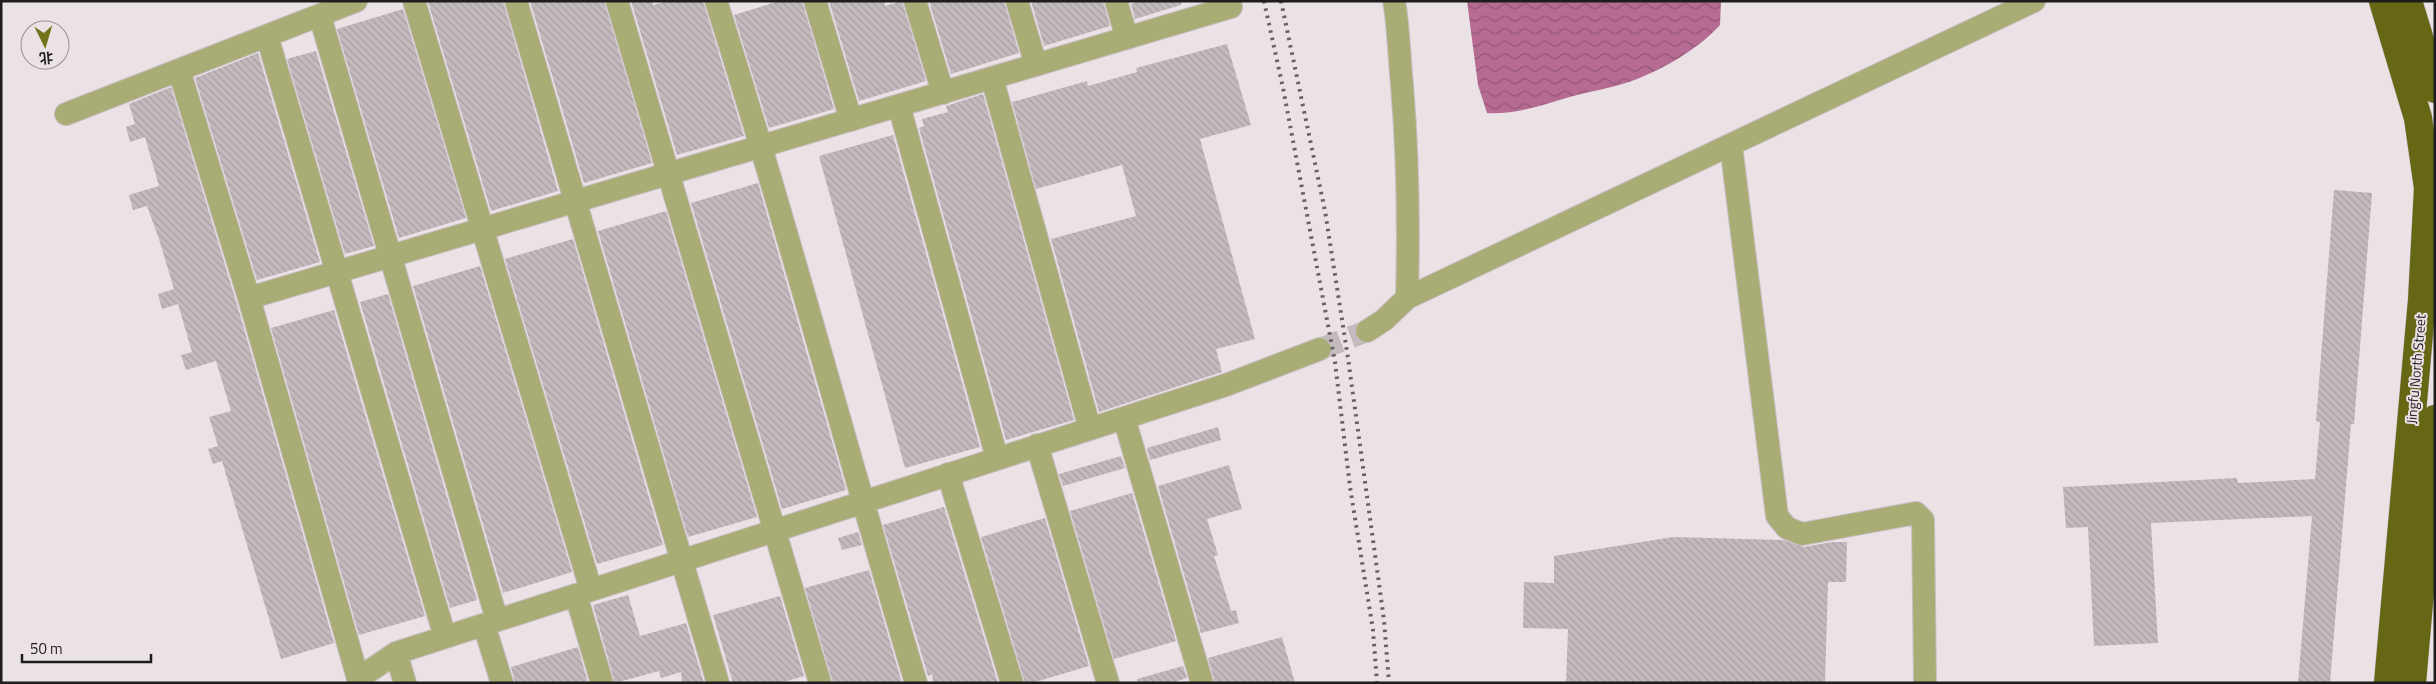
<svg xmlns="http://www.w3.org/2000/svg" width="2436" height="684" font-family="'Titillium Web','Noto Sans SC',sans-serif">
  <defs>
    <pattern id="water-waves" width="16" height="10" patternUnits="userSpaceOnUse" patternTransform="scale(1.25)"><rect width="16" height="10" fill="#b66b93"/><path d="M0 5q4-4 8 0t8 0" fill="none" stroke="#935777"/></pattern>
    <pattern id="building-back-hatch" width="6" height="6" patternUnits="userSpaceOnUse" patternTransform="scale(1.25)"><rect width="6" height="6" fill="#c3babe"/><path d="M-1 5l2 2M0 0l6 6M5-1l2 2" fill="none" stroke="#a79fa3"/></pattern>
  </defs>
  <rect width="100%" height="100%" fill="#ebe2e6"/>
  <path fill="url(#water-waves)" d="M1467,1H1721L1720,25C1696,51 1662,70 1629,82C1611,88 1592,91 1573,96C1546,104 1515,115 1487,113L1478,85Z"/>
  <path fill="url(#building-back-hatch)" d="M503,1L558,191L491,211L428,2Z
    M530,1H604L652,163L584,183Z
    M631,1H653V5L667,1H703L744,136L677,155Z
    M779,1H802L834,109L769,128L734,15Z
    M829,1H885V6L902,1L926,81L859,101Z
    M929,1H1004L1019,53L951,74Z
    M1031,1H1103L1110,26L1044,46Z
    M1139,1H1181V5L1135,19L1131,4Z
    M403,9L466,218L399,238L337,29Z
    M1227,44L1251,125L1200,139L1255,339L1216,349L1222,372L1099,412L1051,239L1136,216L1122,165L1036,189L1012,102L1087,81L1088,86L1137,72L1136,68Z
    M316,51L374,246L345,254L287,59Z
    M258,53L320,262L257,280L195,78Z
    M171,87L239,311L334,643L281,659L222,461L213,464L208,449L218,446L209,417L231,411L216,361L186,370L181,355L192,352L178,304L162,309L158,294L174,289L159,239L147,206L133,210L129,195L159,186L145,137L130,142L126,127L135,124L129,104Z
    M983,94L1074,420L1006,440L919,128L924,126L922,119L948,112L946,106Z
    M893,135L980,447L905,468L819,156Z
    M758,183L846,490L782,509L691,203Z
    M2334,190L2372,193L2354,424H2351L2330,683H2298L2312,516L2151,523L2158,643L2094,646L2088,527L2066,528L2063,487L2237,478L2238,483L2315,479L2320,422L2316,421Z
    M666,211L757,517L688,537L598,231Z
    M573,239L663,545L597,564L505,259Z
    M480,266L572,572L503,593L413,286Z
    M388,294L477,600L450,608L360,302Z
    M334,310L425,616L359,635L271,328Z
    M1218,427L1221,440L1150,460L1147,448Z
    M1121,456L1125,468L1063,486L1059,474Z
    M1229,465L1242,509L1207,519L1218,555L1214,556L1231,611L1236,610L1239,623L1201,633L1158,486Z
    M1132,493L1176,641L1114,659L1070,511Z
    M944,507L998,683H933L932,674L928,676L883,525Z
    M1045,518L1089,666L1032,683H1025L981,537Z
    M858,532L862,545L842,550L838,538Z
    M1673,537L1783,540L1804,547L1832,542H1847L1846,582H1828L1825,683H1566L1568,629L1523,628L1524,582L1554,583V556Z
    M869,570L902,683H833L805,588Z
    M628,595L640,636L686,623L704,683H682L681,672L661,678L659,671L615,683L593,605Z
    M780,596L804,676L780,683H733L713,615Z
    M1282,637L1295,683H1215L1208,658Z
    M578,647L588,683H515L511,667Z
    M1183,666L1187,678L1171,683H1138L1137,679Z"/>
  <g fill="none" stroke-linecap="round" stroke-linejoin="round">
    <path stroke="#c2babe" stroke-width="22" stroke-dasharray="22 11" stroke-linecap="butt" d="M1320,349L1367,331"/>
    <g stroke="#c6bec2" stroke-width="24">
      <path id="minor" d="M414,1L591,590
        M516,1L718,683
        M617,1L820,683
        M716,1C788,227 848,456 916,683
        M815,1L851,120
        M915,1L943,93
        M1017,1L1036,65
        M1116,1L1127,38
        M1394,1C1399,29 1399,57 1402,85C1408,157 1409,226 1407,298L2034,1
        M320,16L497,620
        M267,36L445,637
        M179,70L249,298L359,682
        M992,78L1090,429
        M899,106L997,458
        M66,114L356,1
        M1731,145L1777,516L1787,528L1802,534L1916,513L1923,520L1925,683
        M249,298L1231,7
        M1367,331L1384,320L1407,298
        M1124,418L1202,683
        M1037,445L1108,683
        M948,474L1012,683
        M576,595L602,683
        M484,625L502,683
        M396,653L405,683
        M358,683L368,672L396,653L1226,385L1320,349"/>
    </g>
    <g stroke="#c6bec2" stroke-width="29">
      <path id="highway" d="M2383,1L2418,118L2428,188L2422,300L2388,683
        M2408,1L2435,89
        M2412,683L2435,419"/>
    </g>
    <use href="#minor" stroke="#a9ad75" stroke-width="22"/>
    <use href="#highway" stroke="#656715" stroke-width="28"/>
    <path stroke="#666163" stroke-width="4" stroke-dasharray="2.5 5" stroke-linecap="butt" d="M1264,1L1283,88L1335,362L1350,487L1373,630L1377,683
      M1281,1L1325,211L1348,358L1384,620L1389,683"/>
  </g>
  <g text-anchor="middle" stroke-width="4" stroke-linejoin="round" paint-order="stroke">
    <g font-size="14" fill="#1f1c1d" stroke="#ebe2e6">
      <text transform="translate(2416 369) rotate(-85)" y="5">Jingfu North Street</text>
    </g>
  </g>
  <rect width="2436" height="684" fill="none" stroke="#1f1c1d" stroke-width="5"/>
  <g transform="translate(45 45) rotate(175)"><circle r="24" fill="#ebe2e6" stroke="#999396"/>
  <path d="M0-4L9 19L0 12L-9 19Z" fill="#707319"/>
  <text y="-8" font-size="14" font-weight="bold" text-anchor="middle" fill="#1f1c1d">北</text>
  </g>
  <path d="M22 654v8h129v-8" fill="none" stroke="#1f1c1d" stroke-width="2.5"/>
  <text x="30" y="654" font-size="15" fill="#1f1c1d" stroke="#ebe2e6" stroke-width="4" paint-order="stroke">50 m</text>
</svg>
